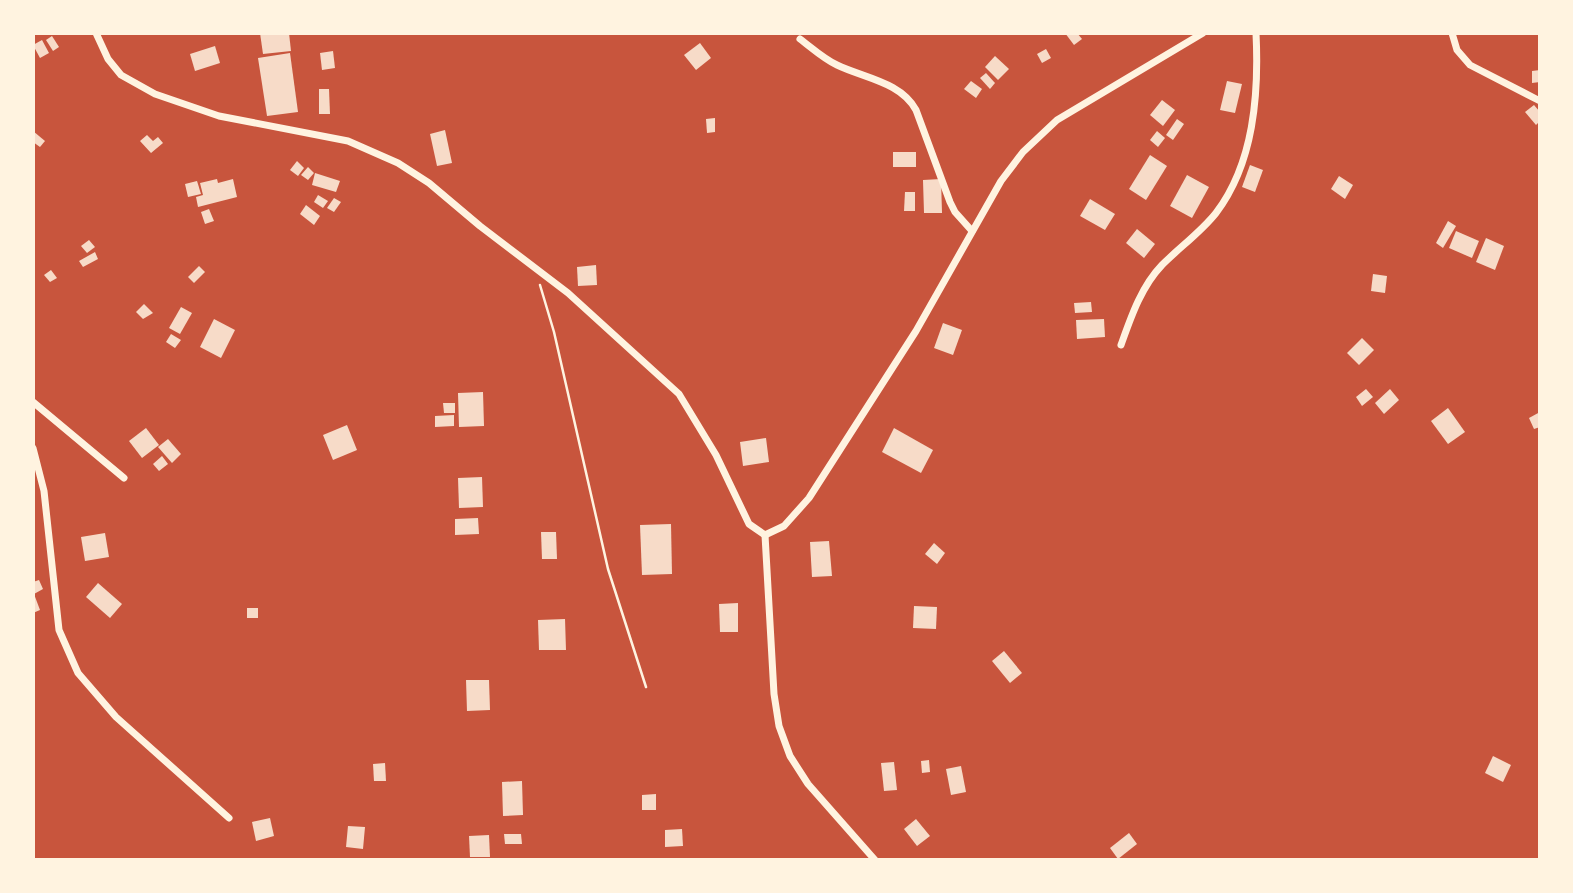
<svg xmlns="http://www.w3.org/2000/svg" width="1573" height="893" font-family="Poppins,sans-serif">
<rect width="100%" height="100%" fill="#c8553d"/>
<g fill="#f7dbc8">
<polygon points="260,33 289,33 291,51 263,54"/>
<polygon points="1065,33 1077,33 1082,39 1074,45"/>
<polygon points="52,36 59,47 53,51 46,40"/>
<polygon points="42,40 49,53 40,58 33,45"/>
<polygon points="700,43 711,58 696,70 684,55"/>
<polygon points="215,46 220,63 195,71 190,54"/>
<polygon points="1046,49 1051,58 1042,63 1037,54"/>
<polygon points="333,51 335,68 322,70 320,53"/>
<polygon points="290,53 298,112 267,116 258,58"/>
<polygon points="995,56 1009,69 998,80 985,67"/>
<polygon points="1540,70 1540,82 1532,83 1532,71"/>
<polygon points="986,73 995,83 990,89 980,78"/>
<polygon points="971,81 982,89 976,98 964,89"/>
<polygon points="1227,81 1242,84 1235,113 1220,110"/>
<polygon points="319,89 329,89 330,114 319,114"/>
<polygon points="1162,100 1175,110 1163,126 1150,115"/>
<polygon points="1534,105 1540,112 1540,121 1536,125 1525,112"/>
<polygon points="715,118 715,132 707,133 706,119"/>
<polygon points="1177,119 1184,124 1173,140 1166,135"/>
<polygon points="445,130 452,163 437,166 430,134"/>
<polygon points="33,131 45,141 40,147 33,142"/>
<polygon points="1157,131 1165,138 1158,147 1150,140"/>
<polygon points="147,135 153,141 158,137 163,143 151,153 140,141"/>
<rect x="893" y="152" width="23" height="15"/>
<polygon points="1150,155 1167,166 1146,200 1129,189"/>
<polygon points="297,161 304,168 298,176 290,170"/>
<polygon points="1250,165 1263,170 1255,192 1242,187"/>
<polygon points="308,167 314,173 308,180 301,175"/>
<polygon points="315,173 340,181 336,192 312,185"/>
<polygon points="1187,175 1209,187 1192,218 1170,206"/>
<polygon points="1339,176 1353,185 1345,199 1331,189"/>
<polygon points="217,179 218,183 233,179 237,197 198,207 196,197 203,195 200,183"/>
<polygon points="941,179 942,213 924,213 923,180"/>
<polygon points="197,181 201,194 188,197 185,184"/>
<polygon points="905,192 915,192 915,211 904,211"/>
<polygon points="318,195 328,201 323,208 314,202"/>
<polygon points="334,198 341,202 334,212 327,208"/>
<polygon points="1090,199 1115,214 1105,230 1080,216"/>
<polygon points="306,205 320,216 314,225 300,214"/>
<polygon points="209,209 214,221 205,224 201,212"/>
<polygon points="1448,221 1456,226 1443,248 1436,243"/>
<polygon points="1137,229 1155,244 1144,258 1126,243"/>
<polygon points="1456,231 1479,241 1472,258 1449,248"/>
<polygon points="1486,238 1504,246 1495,270 1476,262"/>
<polygon points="89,240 95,247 87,253 81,246"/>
<polygon points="95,252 98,259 83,267 79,261"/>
<polygon points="596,265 597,285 578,286 577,267"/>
<polygon points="199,266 205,272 194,283 188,277"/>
<polygon points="51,270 57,278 50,282 44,275"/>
<polygon points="1373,274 1387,276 1385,293 1371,291"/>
<polygon points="1091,302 1092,312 1075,313 1074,303"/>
<polygon points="144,304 153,313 143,319 136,312"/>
<polygon points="181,307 192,313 180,334 169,328"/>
<polygon points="214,319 235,330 221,358 200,347"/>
<polygon points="1104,319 1105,337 1077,339 1076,320"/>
<polygon points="943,323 962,330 953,355 934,348"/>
<polygon points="171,334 181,340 175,348 166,342"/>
<polygon points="1362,338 1374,350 1359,365 1347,353"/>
<polygon points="1366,389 1373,397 1362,406 1356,397"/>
<polygon points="1390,389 1399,400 1384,414 1375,403"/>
<polygon points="483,392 484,426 459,427 458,393"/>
<polygon points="443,403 455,403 455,413 444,413"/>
<polygon points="1448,408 1465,432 1448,444 1431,421"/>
<polygon points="1540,412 1540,427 1534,429 1529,418"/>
<polygon points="454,415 454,426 435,427 435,416"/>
<polygon points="347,425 357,450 333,460 323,435"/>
<polygon points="146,428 159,445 142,458 129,441"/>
<polygon points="894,428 933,450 921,473 882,452"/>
<polygon points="766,438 769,462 743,466 740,442"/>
<polygon points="168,439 181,454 172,463 158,447"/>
<polygon points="162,456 168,464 159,471 153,464"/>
<polygon points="482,477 483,507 459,508 458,478"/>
<polygon points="478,518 479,534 455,535 455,519"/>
<polygon points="671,524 672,574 642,575 640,525"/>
<polygon points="541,532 556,532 557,559 542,559"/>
<polygon points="105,533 109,557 85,561 81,537"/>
<polygon points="829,541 832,576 812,577 810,542"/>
<polygon points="934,543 945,553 937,564 925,554"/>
<polygon points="39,580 43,589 34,594 40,610 33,613 33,582"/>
<polygon points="98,583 122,604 110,618 86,597"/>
<polygon points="738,603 738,632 720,632 719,604"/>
<polygon points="914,606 937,607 936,629 913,628"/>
<rect x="247" y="608" width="11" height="10"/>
<polygon points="565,619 566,650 539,650 538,620"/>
<polygon points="1004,651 1022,673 1010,683 992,661"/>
<polygon points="466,680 489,680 490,710 467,711"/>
<polygon points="1493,756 1511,765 1503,782 1485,773"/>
<polygon points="929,760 930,772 922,773 921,761"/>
<polygon points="894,762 897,790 884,791 881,763"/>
<polygon points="385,763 386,781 374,781 373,764"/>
<polygon points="961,766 966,792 951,795 946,769"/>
<polygon points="522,781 523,815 503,816 502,782"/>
<polygon points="656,794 656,810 642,810 642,795"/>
<polygon points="270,818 274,836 256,841 252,822"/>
<polygon points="916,819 930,836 917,846 904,829"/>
<polygon points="348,826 365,827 363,849 346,847"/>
<polygon points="682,829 683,846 665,847 665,830"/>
<polygon points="1129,833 1137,844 1118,859 1110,848"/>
<polygon points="504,834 521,834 522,844 505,844"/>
<polygon points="489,835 490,857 470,857 469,836"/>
</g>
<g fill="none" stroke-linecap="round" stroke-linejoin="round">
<polyline stroke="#fff3e0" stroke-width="2.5" points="540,285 554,332 608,569 646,687"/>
<g stroke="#fff3e0" stroke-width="7">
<polyline points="96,33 108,59 121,75 155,94 219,116 348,141 398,163 429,183 480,226 568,293 679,394 716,455 749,524 765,535 784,526 809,498 916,331 1001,181 1023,152 1057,120 1203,33"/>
<polyline points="1452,33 1457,50 1470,65 1540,101"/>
<path d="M800 39C812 48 824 59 837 65 864 78 901 82 916 110L950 202 955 212 972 231"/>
<path d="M1121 345C1131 317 1141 287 1162 265 1180 247 1201 232 1216 213 1254 163 1259 94 1256 33"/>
<polyline points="33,402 124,478"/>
<polyline points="33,448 44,491 59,630 78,673 116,717 229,818"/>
<polyline points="765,535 774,694 779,726 790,756 808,784 875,860"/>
</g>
</g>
<rect width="1573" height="893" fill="none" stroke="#fff3e0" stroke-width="70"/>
</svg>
